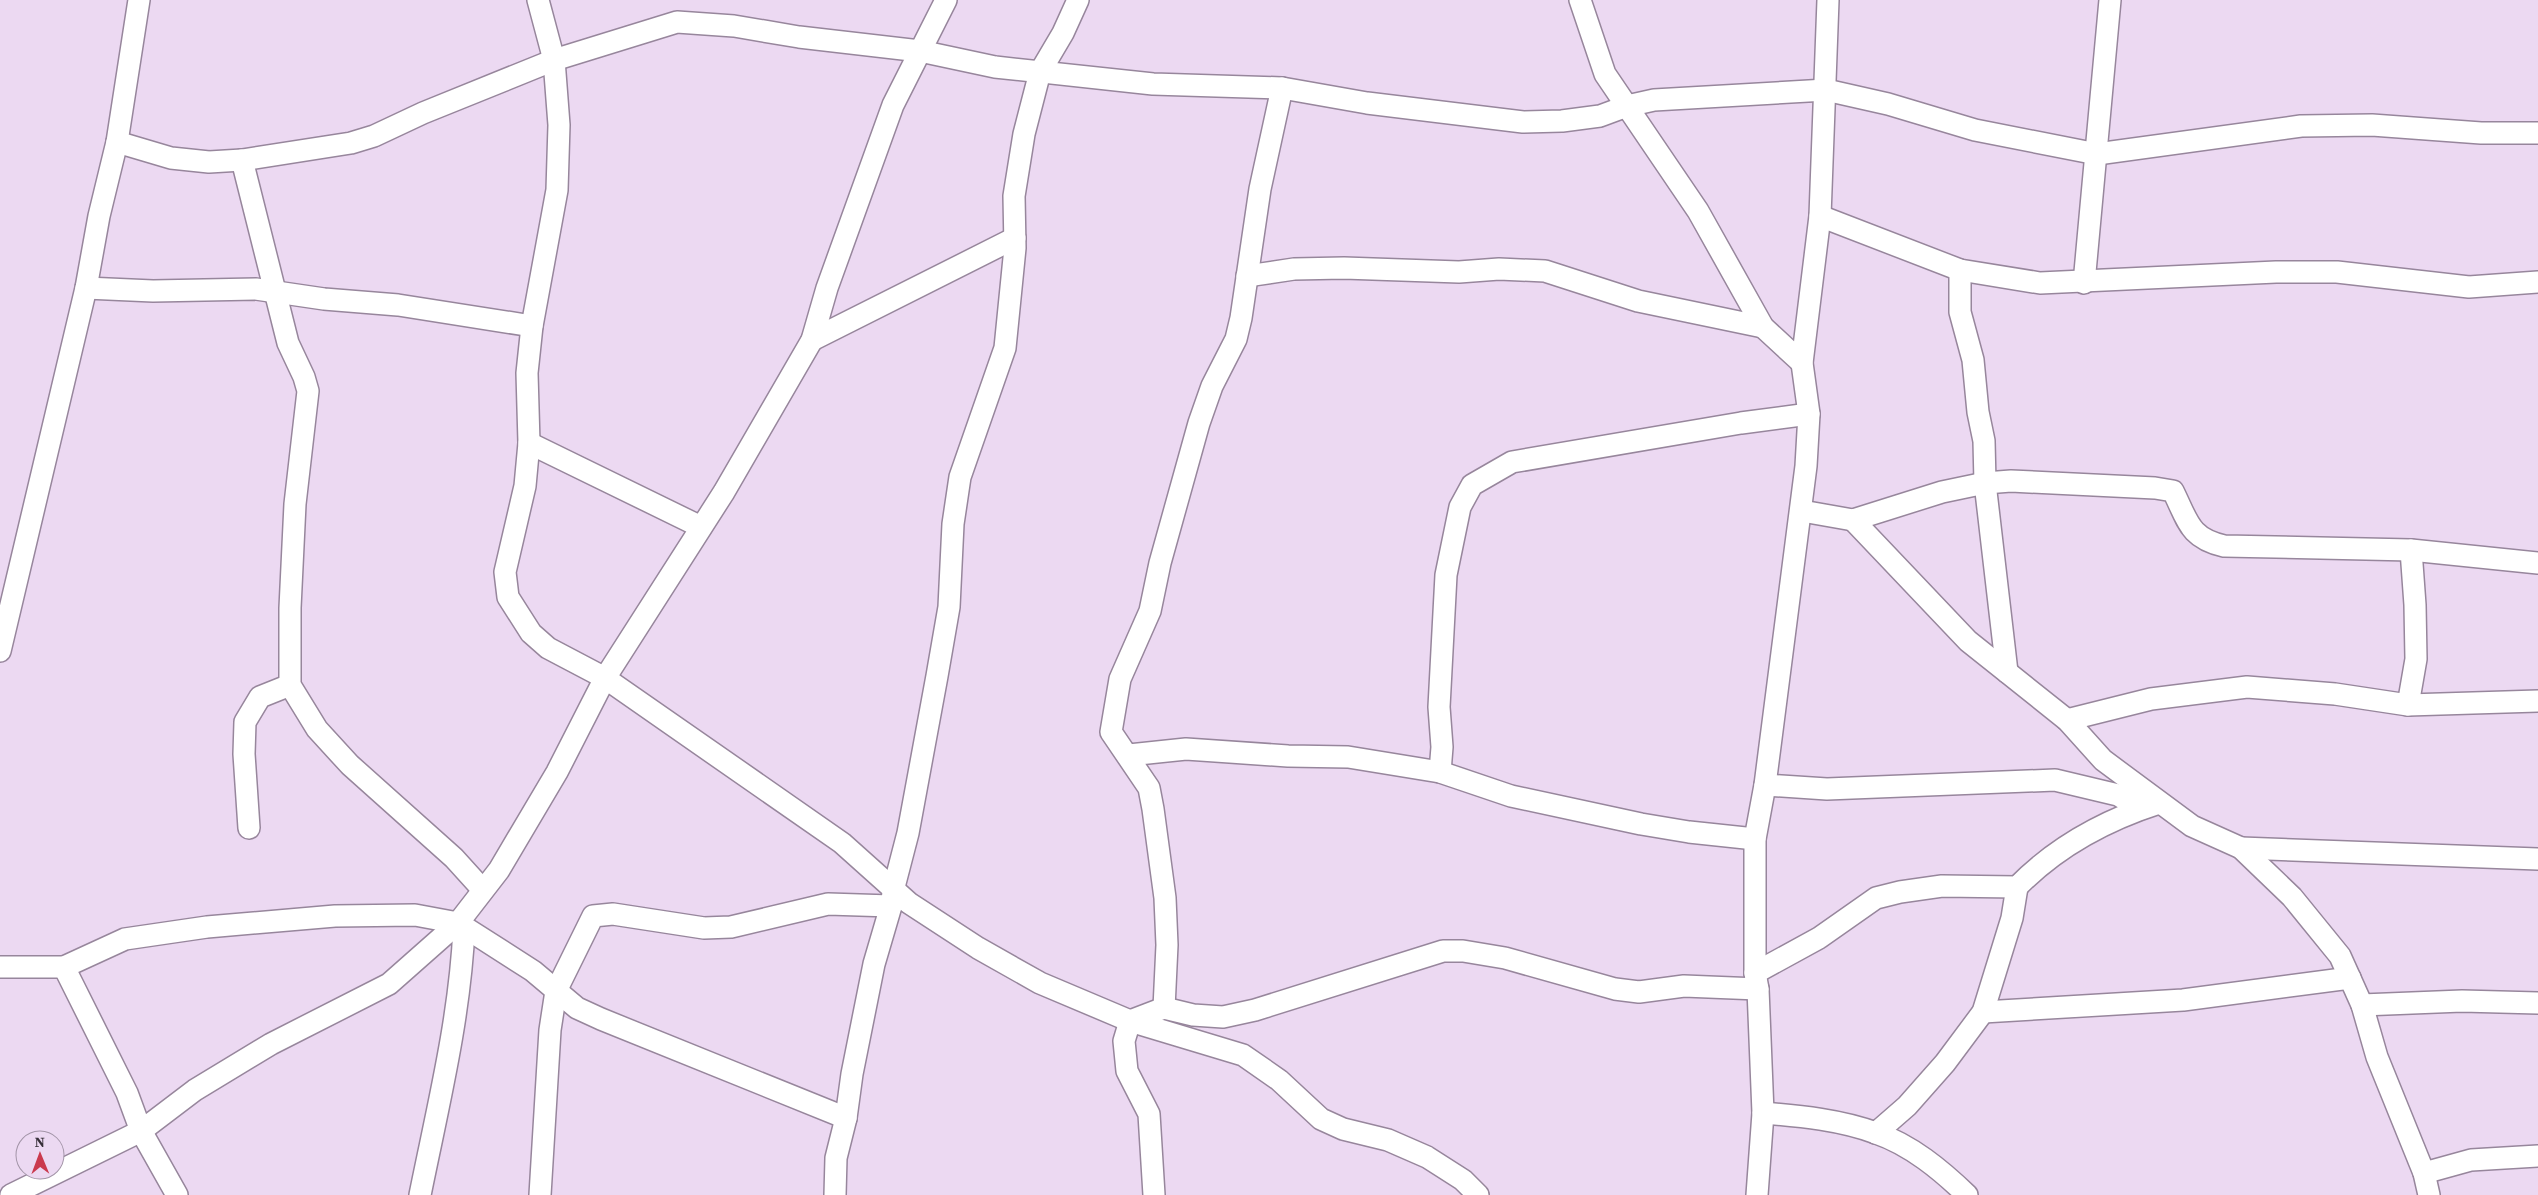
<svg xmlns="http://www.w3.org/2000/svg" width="2538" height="1195" font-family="'Source Serif 4',serif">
<rect width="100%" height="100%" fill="#ecd9f2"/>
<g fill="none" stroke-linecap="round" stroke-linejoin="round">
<g stroke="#97869c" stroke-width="24">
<g id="minor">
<polyline points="538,0 554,60 559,125 557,190 532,326 527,373 529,443 525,486 505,572 508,597 531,633 548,648 605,678 842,843 909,903 978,948 1040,983 1130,1021 1243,1055 1279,1080 1321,1119 1343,1129 1388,1140 1427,1157 1463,1180 1478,1195"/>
<polyline points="1580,0 1605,74 1698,211 1763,327 1802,363"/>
<polyline points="117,142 171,158 209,162 242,160 351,143 374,136 423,113 554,60 677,22 734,26 799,37 920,51 995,67 1153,84 1282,88 1367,103 1523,122 1562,121 1600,116 1627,106 1654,100 1826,90 1888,104 1975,130 2097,154 2301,126 2372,125 2481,133 2538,133"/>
<polyline points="242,160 288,343 304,377 308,391 295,504 290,608 290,685 317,729 350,765 454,858 483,890"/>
<polyline points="1820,216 1960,270 2040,283 2276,272 2337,272 2469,287 2538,282"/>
<polyline points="1960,270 1960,312 1973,360 1978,412 1984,441 1985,483 2007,672"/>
<polyline points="1247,276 1294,269 1344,268 1459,272 1499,269 1545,271 1638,301 1763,327"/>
<polyline points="2084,283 2110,0"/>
<polyline points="86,288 153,291 256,289 324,299 398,305 532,326"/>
<polyline points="812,340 1015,238"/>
<polyline points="529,443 701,527"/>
<path d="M1802 511 1853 520 1942 492 1985 483 2011 481 2155 488 2173 491C2188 521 2189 538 2224 546L2411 550 2538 563"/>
<polyline points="1853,520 1968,641 2067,720 2103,760 2192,826 2241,848 2292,897 2340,956 2362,1005 2377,1057 2424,1173 2429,1195"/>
<polyline points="0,651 86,288 99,216 117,142 139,0"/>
<polyline points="2408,705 2416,659 2415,605 2411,550"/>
<polyline points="2067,720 2151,699 2247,687 2335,694 2408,705 2538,701"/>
<polyline points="1129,755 1186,749 1288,756 1348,757 1440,772 1511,796 1641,824 1689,832 1755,839"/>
<polyline points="1440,772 1442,747 1439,707 1446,575 1460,507 1472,485 1512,462 1741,423 1809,414"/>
<polyline points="1765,785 1827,789 2055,780 2118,795 2140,809"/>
<polyline points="249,828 244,754 245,722 260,697 290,685"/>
<polyline points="2241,848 2538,859"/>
<polyline points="0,967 64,967 125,939 207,927 335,916 415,915 458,923 533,971 577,1008 601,1019 846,1118"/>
<polyline points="64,967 127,1093 141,1131 177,1195"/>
<path d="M1755 973 1819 938 1876 898 1900 892 1942 886 2017 887C2056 847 2106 820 2159 803"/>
<polyline points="2362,1005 2462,1001 2538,1003"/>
<polyline points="1164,1008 1167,945 1165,898 1153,809 1149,788 1111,732 1120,679 1150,611 1160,563 1199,423 1212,386 1236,339 1241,318 1260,189 1282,88"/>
<polyline points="1983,1012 2183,1000 2350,978"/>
<path d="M1763 1113C1801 1116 1841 1120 1876 1133 1911 1145 1941 1170 1967 1195"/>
<polyline points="1876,1133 1907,1106 1945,1063 1983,1012 2012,918 2017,887"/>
<polyline points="2424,1173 2471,1160 2538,1156"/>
<polyline points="11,1195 141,1131 195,1090 271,1044 389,984 458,923 499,870 557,772 605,678 724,492 812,340 827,288 893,105 946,0"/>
<path d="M420 1195C438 1106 460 1018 464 928"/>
<polyline points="540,1195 550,1030 556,991 593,916 613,914 704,928 731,927 828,904 891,906"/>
<polyline points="835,1195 836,1158 846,1118 852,1074 874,964 891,906 894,887 908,833 937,676 949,607 953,524 960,477 1005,348 1015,248 1014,196 1024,134 1040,72 1063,33 1078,0"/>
<polyline points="1154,1195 1149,1114 1127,1071 1124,1041 1130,1021 1164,1008 1193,1015 1223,1017 1255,1010 1443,951 1463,951 1505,958 1615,989 1639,992 1684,986 1758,989"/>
<polyline points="1757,1195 1763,1113 1758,989 1755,973 1755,839 1765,785 1806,466 1809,414 1802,363 1820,216 1828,0"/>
</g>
</g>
<use href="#minor" stroke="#fff" stroke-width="21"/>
</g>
<g transform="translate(40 1155) rotate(359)"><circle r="24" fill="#ecd9f2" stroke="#a395a8"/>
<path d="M0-4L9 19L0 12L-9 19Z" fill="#ca3a4e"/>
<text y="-8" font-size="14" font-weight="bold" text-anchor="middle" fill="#362f38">N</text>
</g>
</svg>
